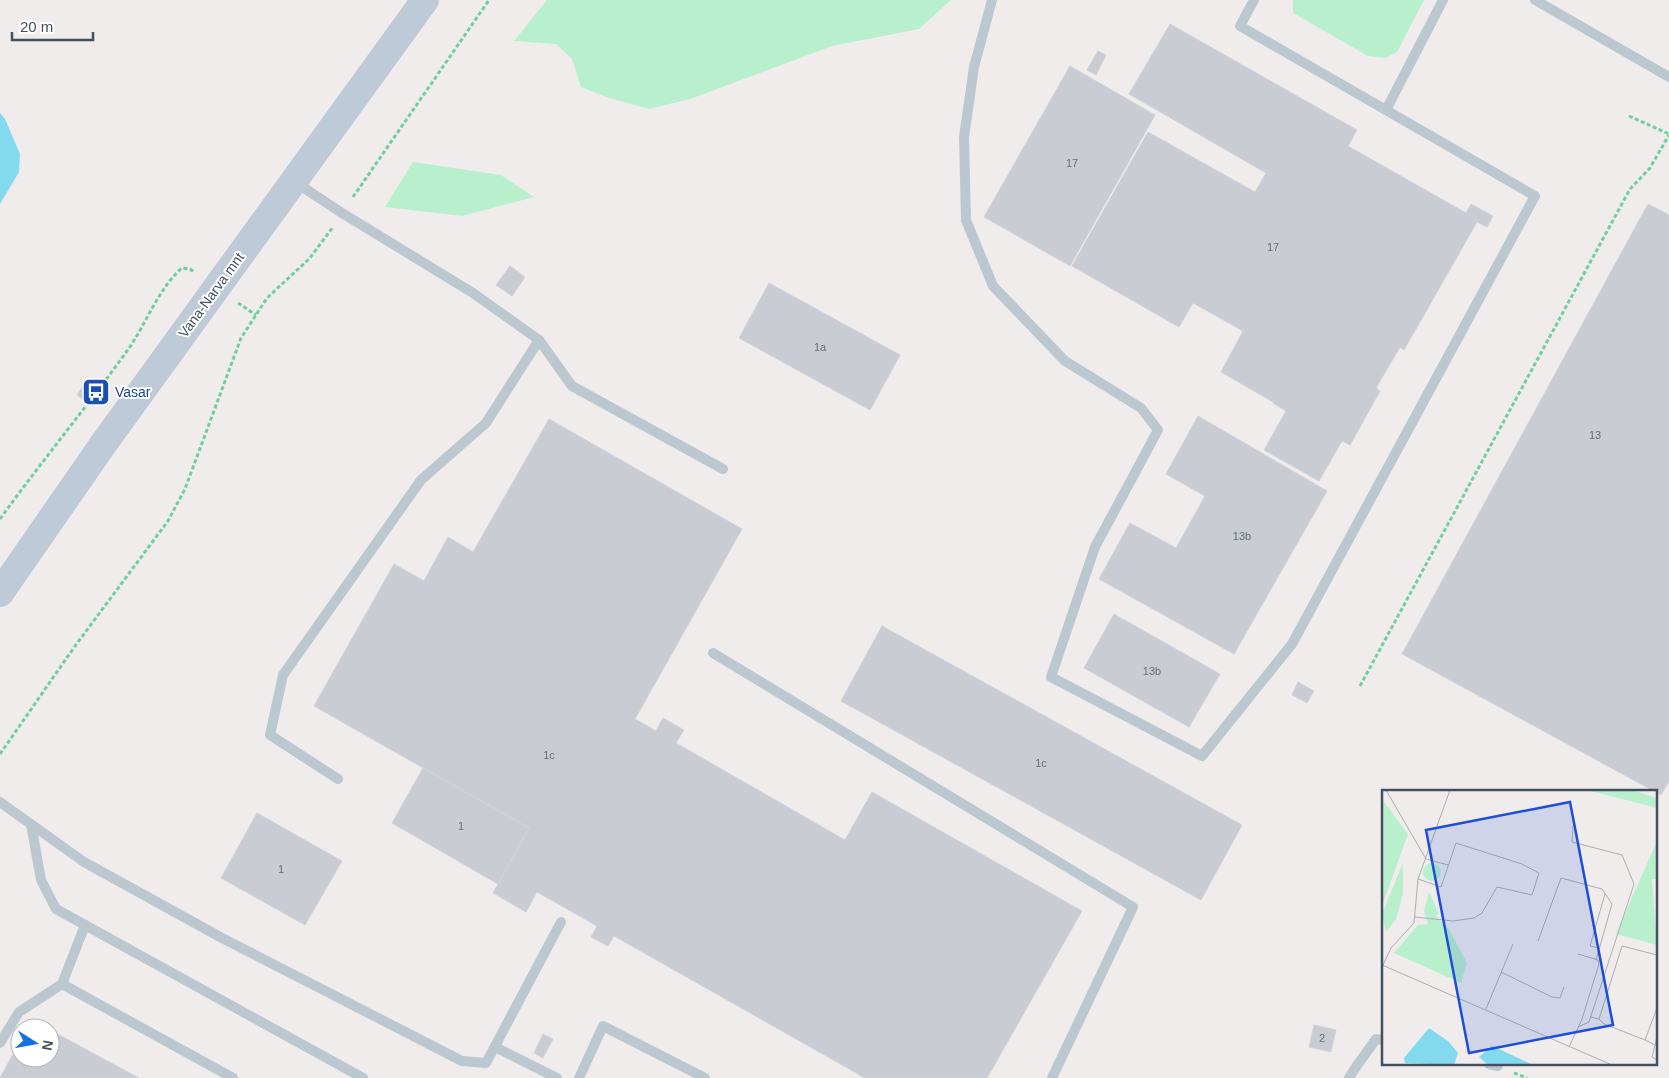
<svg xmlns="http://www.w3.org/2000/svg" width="1669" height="1078" font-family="Helvetica,sans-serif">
<rect width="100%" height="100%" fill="#f0ecec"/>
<g fill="#b8f0cd">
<polygon points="547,0 951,0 919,29 832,46 690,99 649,109 606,97 581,87 572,59 556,44 514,41"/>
<polygon points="1293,0 1424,0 1397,52 1386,58 1368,56 1293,13"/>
<polygon points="413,162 501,175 534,197 462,216 385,207"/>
</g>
<polygon fill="#83daef" points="0,113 5,119 20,154 19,172 0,204"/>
<g fill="#c9ccd2" stroke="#d0d3d9">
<polygon points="1170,24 1357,130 1348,146 1466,213 1471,204 1493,216 1487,227 1477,222 1404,350 1400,347 1376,388 1380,391 1350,445 1342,441 1319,481 1264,450 1286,411 1273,403 1273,402 1221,372 1243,331 1193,303 1179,327 1072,266 1148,132 1255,192 1266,173 1129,94"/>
<polygon points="1098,51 1106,55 1096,75 1087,70"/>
<polygon points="1070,66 1155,115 1070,266 984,217"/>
<polygon points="1648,204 1669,215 1669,781 1661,795 1402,654"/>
<polygon points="510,266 525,277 512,296 496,285"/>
<polygon points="769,283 900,355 870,410 739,338"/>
<polygon points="87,380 94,385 84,400 77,395"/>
<polygon points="1198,416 1327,491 1234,654 1099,579 1130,523 1176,548 1205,496 1166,474"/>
<polygon points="549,419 742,529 635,719 656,731 663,718 684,730 676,743 845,840 872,792 1082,911 987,1078 865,1078 614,936 608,946 591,937 597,926 537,892 526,912 493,893 529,828 314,706 394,564 424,581 448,537 473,552"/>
<polygon points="1114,614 1220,674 1189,727 1084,668"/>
<polygon points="882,626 1242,825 1201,900 841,701"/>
<polygon points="1298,682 1314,691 1307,703 1292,695"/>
<polygon points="423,768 529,828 498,884 392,823"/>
<polygon points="257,813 342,861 305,925 221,878"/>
<polygon points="31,1020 46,1028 27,1028"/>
<polygon points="1314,1025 1336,1030 1331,1052 1309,1047"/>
<polygon points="50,1030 139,1078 0,1078 20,1041 20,1058 50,1058"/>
<polygon points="543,1034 553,1039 543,1058 534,1053"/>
</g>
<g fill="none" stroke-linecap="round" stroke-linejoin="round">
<g stroke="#6fcf9e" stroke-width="3" stroke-dasharray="4 2.5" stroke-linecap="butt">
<polyline points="1629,116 1669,134"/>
<polyline points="353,197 489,0"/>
<polyline points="238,303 256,315"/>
<path d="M0 519C41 462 86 408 127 351 146 325 157 290 182 268L190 269 194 272"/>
<polyline points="1360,686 1630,189 1650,168 1669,135"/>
<polyline points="0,754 75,646 168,521 185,489 241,338 267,298 309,259 333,227"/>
<polyline points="1514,1073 1527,1078"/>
</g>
<g stroke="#bcc8d0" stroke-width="10">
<polyline points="992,0 974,67 964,137 966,220 993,286 1065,361 1141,408 1158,430 1095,547 1051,677 1202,756 1292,644 1535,196 1240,26 1254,0"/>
<polyline points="1535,0 1669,77"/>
<polyline points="1386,110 1443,0"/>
<polyline points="295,182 342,213 473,293 539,340 572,386 723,469"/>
<polyline points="713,653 1133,907 1052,1078"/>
<polyline points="338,779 270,735 283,675 421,480 486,423 539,340"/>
<polyline points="0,802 84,862 222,938 462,1061 486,1063 561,922"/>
<polyline points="31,824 41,880 56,909 363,1078"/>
<polyline points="85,925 62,984 233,1078"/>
<polyline points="0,1043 19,1012 62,984"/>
<polyline points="495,1047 557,1078"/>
<polyline points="1489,1064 1498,1066"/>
<polyline points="579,1078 603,1026 705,1078"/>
<polyline points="1349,1078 1356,1067 1376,1039 1383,1040"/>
</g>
<polyline stroke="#becad7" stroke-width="28" points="0,593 104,443 425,0"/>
</g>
<defs>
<g id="bus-square" transform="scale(1.4375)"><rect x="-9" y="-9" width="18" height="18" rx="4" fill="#1a4fb4" stroke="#fff"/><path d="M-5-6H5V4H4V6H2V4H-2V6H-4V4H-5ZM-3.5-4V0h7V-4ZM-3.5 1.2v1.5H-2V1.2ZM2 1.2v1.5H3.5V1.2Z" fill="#fff"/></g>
</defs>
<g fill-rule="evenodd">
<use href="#bus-square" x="96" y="392"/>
</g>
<g text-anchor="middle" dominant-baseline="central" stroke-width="4" stroke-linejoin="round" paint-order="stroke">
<g font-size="11" fill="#656f79">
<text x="1072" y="163">17</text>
<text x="1273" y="247">17</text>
<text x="820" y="347">1a</text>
<text x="1595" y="435">13</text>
<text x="1242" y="536">13b</text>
<text x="1152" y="671">13b</text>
<text x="549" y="755">1c</text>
<text x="1041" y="763">1c</text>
<text x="461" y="826">1</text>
<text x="281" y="869">1</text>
<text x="1322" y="1038">2</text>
</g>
<g font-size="14" fill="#44505b" stroke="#fff">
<text transform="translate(211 295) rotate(-54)">Vana-Narva mnt</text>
</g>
<g font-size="14" fill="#164399" stroke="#fff" text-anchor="start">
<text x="115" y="392">Vasar</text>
</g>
</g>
<g transform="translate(1382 790)">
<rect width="275" height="275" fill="#f0ecec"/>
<path d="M205 0H250L275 8V18ZM0 9 26 44 0 116ZM275 51V89H270L275 155 234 144ZM41 82a9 9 0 1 1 18 0a9 9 0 1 1-18 0ZM21 73V104L14 129 4 142 0 124ZM47 102 57 123 54 126 67 139 85 173 79 193 12 163 36 135 46 134 42 121Z" fill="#b8f0cd"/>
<path d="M47 238 66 251 76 263 72 275 23 273 22 268ZM110 256 113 257 151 275H106L97 267Z" fill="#83daef"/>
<path fill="none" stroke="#abaeb2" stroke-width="1" d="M4 0 44 69M191 36 190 52 240 65 252 94 207 232 196 237M44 69 66 75M33 127 71 131 92 128 100 123 115 97 150 105 157 83 140 74 74 53 59 97 36 89M156 151 179 88 220 99 230 114 214 170M217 158 208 156 223 104M0 175 230 275M1 175 9 158 32 133 36 89 68 0M119 182 170 207 178 208 182 197M104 219 131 154M208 227 217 229 240 156 275 165M217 229 222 234 263 250M275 247 270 267 275 270M273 255 263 250 275 218M187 257 200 229 217 174 216 170 196 164"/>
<path fill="#1d4ed8" fill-opacity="0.15" stroke="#1d4ed8" stroke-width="2.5" d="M188 12 231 235 87 263 44 40Z"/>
<rect width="275" height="275" fill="none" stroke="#44505b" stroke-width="2.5"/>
</g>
<g transform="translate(35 1043) rotate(101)"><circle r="24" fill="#ffffff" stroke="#b4b9bd"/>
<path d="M0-4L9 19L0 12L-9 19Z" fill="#1271e4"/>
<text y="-8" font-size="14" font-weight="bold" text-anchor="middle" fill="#44505b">N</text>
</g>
<path d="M12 32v8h81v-8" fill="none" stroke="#44505b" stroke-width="2.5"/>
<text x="20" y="32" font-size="15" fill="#44505b" stroke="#ffffff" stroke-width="4" paint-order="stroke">20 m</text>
</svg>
